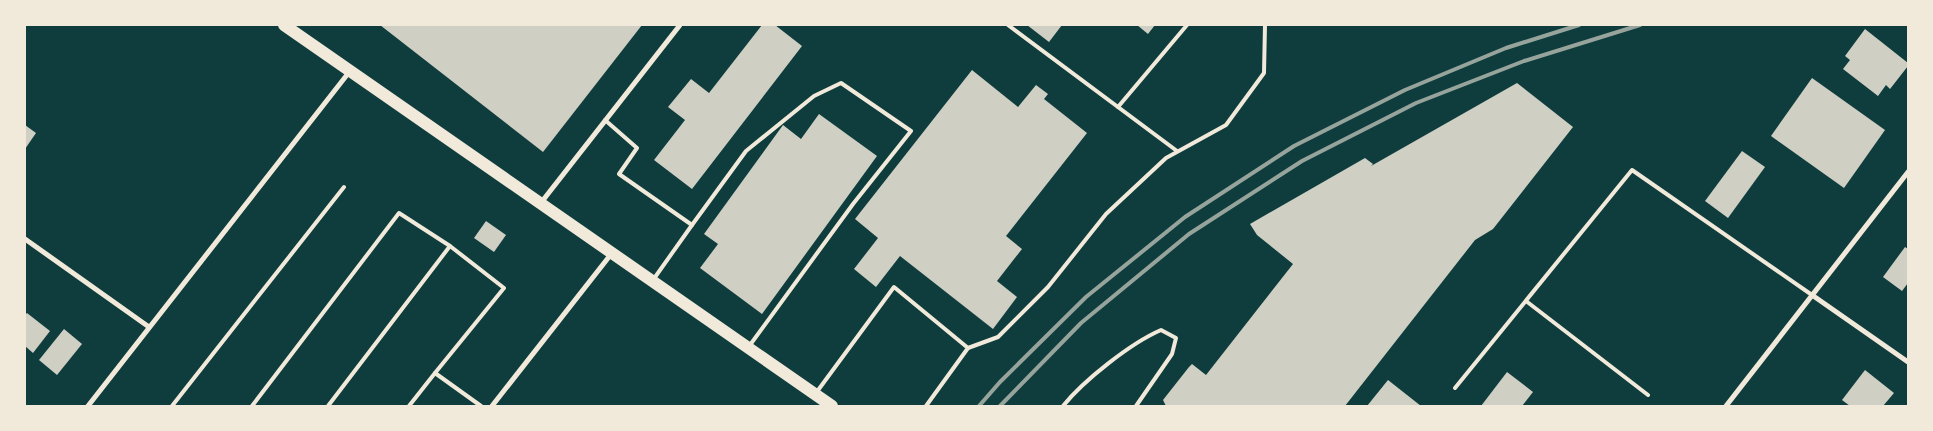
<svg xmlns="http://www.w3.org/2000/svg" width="1933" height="431" font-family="Barlow,sans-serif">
<rect width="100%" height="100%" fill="#0f3d3e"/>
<g fill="#cfcfc3">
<polygon points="380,25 642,25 543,152"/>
<polygon points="762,25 775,25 802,46 692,189 654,160 685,120 668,107 691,79 709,93"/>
<polygon points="1027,25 1062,25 1049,42"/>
<polygon points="1137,25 1155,25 1148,34"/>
<polygon points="1865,29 1908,63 1908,66 1890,89 1886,85 1878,96 1843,69 1850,60 1845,56"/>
<polygon points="972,70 1018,107 1036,85 1048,94 1044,99 1087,133 1006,236 1022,249 997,281 1017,297 993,329 900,256 876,287 854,269 878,238 855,219"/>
<polygon points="1812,78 1885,130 1844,188 1771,136"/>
<polygon points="1517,83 1573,127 1493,229 1475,240 1345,406 1166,406 1163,400 1189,367 1192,364 1206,375 1293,264 1257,235 1250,224 1365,158 1373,164 1371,166"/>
<polygon points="819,114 877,156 762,314 700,268 718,244 704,234 783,125 801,139"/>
<polygon points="25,125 36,133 25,149"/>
<polygon points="1742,151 1765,167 1728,218 1705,201"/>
<polygon points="486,221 506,235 494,252 474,238"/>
<polygon points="1905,247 1908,249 1908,283 1902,291 1883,277"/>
<polygon points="27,313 50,331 33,353 25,346 25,315"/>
<polygon points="64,329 82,344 57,375 39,360"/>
<polygon points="1865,370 1894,393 1883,406 1850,406 1842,400"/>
<polygon points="1507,372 1533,392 1522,406 1481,406"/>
<polygon points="1388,380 1421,406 1367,406"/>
</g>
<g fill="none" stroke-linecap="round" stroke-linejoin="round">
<g stroke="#f1e9da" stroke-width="4">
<polyline points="1008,25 1177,151"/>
<polyline points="1118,107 1187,25"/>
<polyline points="605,120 637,148 619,174 692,225 653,280"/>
<polyline points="692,225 746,151 814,96 841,83 911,131 853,204 750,345"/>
<polyline points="1526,301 1648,395"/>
<polyline points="968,348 998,337 1048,287 1106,214 1166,158 1226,125 1264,73 1265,25"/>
<polyline points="1455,388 1632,170 1812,295"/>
<polyline points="816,393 894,287 968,348 926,406"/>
<polyline points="172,406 344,187"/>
<polyline points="252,406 399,213 450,246 504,288 435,373 481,406"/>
<polyline points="328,406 450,246"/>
<polyline points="409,406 435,373"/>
<path d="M1063 406C1084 380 1131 343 1161 330L1176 338 1172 354 1136 406"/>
</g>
<g stroke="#f1e9da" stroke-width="5">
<polyline points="540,204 680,25"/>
<polyline points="25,239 149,327"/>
<polyline points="1812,295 1908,362"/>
<polyline points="88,406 350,71"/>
<polyline points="492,406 612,253"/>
<polyline points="1726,406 1908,172"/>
</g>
<polyline stroke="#f1e9da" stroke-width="12" points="284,25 832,406"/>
<g stroke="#97a49c" stroke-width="4">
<polyline points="979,406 1000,382 1086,297 1185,217 1294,146 1405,90 1506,48 1579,25"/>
<polyline points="1000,406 1081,323 1189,234 1302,161 1416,103 1524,61 1640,25"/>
</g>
</g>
<rect width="1933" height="431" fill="none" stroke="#f1e9da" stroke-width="52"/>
</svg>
